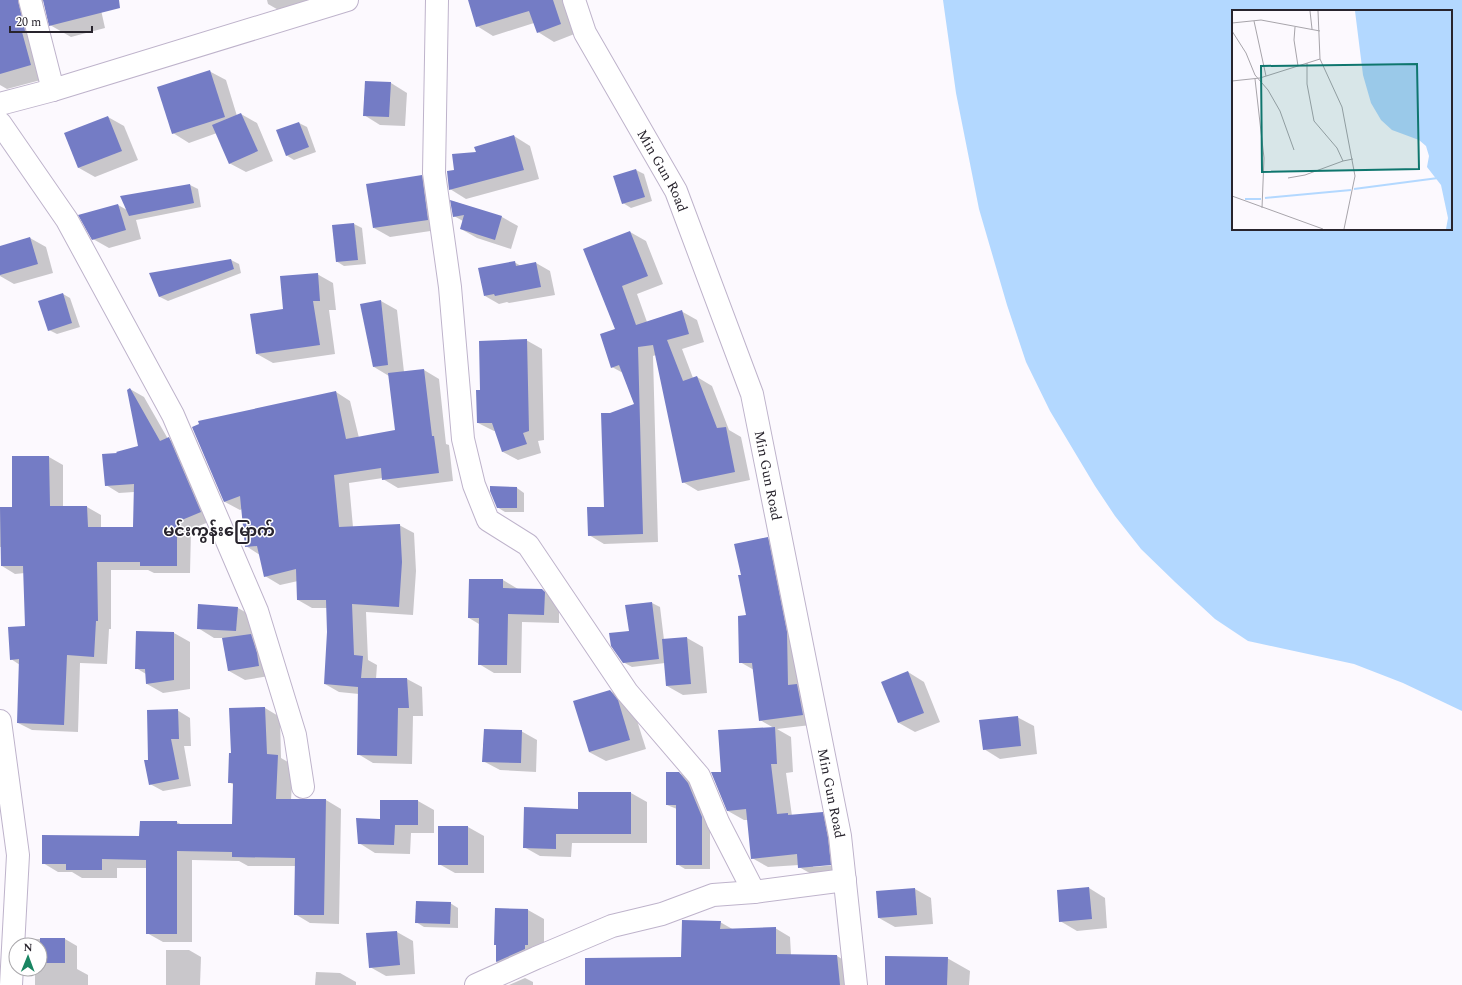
<svg xmlns="http://www.w3.org/2000/svg" width="1462" height="985" font-family="Spectral,'Noto Sans Myanmar',serif">
<rect width="100%" height="100%" fill="#fcf9fe"/>
<path fill="#b3d8ff" fill-rule="evenodd" d="M943 0H1462V711L1403 683 1354 664 1248 641 1215 619 1175 582 1141 549 1115 516 1095 486 1050 411 1026 362 1007 305 979 209 956 93ZM1233 11H1451V229H1233Z"/>
<g fill="#0003" fill-rule="evenodd">
<polygon points="0,0 101,0 99,1 105,28 71,37 50,25 44,1 42,2 38,8 52,77 7,89 0,85"/>
<polygon points="267,0 308,0 300,3 301,8 282,12 268,4"/>
<polygon points="469,0 565,0 577,33 554,42 538,32 534,23 493,36 477,26"/>
<polygon points="209,71 226,80 237,116 241,114 257,123 273,161 246,172 229,163 217,133 189,143 173,133"/>
<polygon points="366,82 391,83 407,93 405,126 380,125 364,115"/>
<polygon points="108,117 124,126 138,160 95,177 79,168 65,134"/>
<polygon points="299,123 307,127 316,152 294,160 286,155"/>
<polygon points="514,136 530,146 539,179 466,199 450,189 455,171 477,153"/>
<polygon points="636,170 644,174 652,201 631,208 623,203"/>
<polygon points="422,176 438,186 444,229 390,237 374,228"/>
<polygon points="190,185 198,189 201,207 136,220 141,239 109,248 93,239 118,205 127,210 122,197"/>
<polygon points="452,201 502,217 518,226 511,249 477,238 461,229 463,221 454,216"/>
<polygon points="354,224 362,228 366,264 344,266 336,261 333,226"/>
<polygon points="630,232 646,241 663,284 637,294 647,322 681,311 697,320 704,342 682,349 693,378 697,377 712,386 729,430 741,437 750,480 698,491 683,482 656,355 653,356 658,542 604,544 589,535 605,508 610,414 635,405 623,373 612,367 616,330 585,250"/>
<polygon points="30,238 46,247 53,273 14,284 0,276 0,247"/>
<polygon points="231,260 239,264 241,273 168,301 160,297 150,274"/>
<polygon points="514,262 521,266 536,263 550,271 555,295 509,303 507,302 499,304 485,296"/>
<polygon points="317,274 333,283 336,310 329,310 335,354 273,363 257,354 284,310"/>
<polygon points="63,294 70,298 80,327 57,334 49,330"/>
<polygon points="381,301 397,310 404,372 424,370 439,379 446,444 449,445 453,481 398,488 383,479 383,478 349,483 353,527 399,525 414,533 416,571 413,615 366,612 368,660 377,665 376,679 407,679 422,687 423,716 413,716 412,764 373,763 358,754 359,694 339,692 325,684 328,632 328,608 312,608 298,600 298,581 280,585 265,576 260,555 246,546 242,509 240,510 225,502 193,428 336,392 350,401 359,438 396,431 389,376 374,367 361,305"/>
<polygon points="526,340 542,349 544,440 538,441 541,453 518,460 503,452 496,431 494,431 478,423 481,391"/>
<polygon points="130,389 144,397 168,439 182,446 214,520 191,529 190,573 154,573 148,570 111,570 111,629 109,629 107,664 80,663 78,732 32,730 18,723 20,665 11,659 26,627 25,573 15,574 2,566 1,547 0,547 0,508 13,508 49,457 63,465 63,507 87,507 101,515 101,528 134,528 134,492 119,493 106,485 118,454 139,447"/>
<polygon points="517,488 524,493 524,512 505,512 497,507"/>
<path d="M767 538 784 547 819 724 777 729 791 737 793 772 786 773 792 816 822 813 838 823 846 874 815 876 799 867V865L768 867 752 858 748 820H744L728 811 722 773 774 728 760 720 754 670 740 662 747 616 742 575ZM835 863 836 865 813 867V865Z"/>
<polygon points="503,580 518,589 542,590 557,598 559,602 559,623 522,622 521,673 494,673 479,664 479,624 469,618"/>
<polygon points="652,603 660,607 664,640 687,638 703,647 707,693 683,695 667,686 665,663 632,667 623,662 630,632"/>
<polygon points="238,608 254,617 252,636 267,644 275,675 245,680 229,671 223,638 214,638 198,628"/>
<polygon points="174,633 190,642 190,689 163,693 147,684 146,674 136,668"/>
<polygon points="908,672 924,682 940,722 915,732 899,723 883,683"/>
<polygon points="610,691 627,700 634,711 646,749 606,761 589,752"/>
<polygon points="265,708 280,717 281,758 293,765 291,800 326,800 341,809 339,924 310,923 295,914 296,866 248,866 239,861 192,860 192,942 163,942 147,933 147,868 117,868 117,878 82,878 72,872 58,872 43,863 140,837 141,822 177,822 182,825 233,825 234,785 229,782 232,754"/>
<polygon points="177,710 190,718 191,746 184,746 191,786 163,791 150,784 149,760"/>
<polygon points="1017,717 1034,726 1037,754 1000,759 984,749"/>
<polygon points="521,731 537,740 536,772 500,770 483,761"/>
<polygon points="679,773 687,777 696,788 710,822 710,869 685,869 677,864 677,809 667,805"/>
<polygon points="631,793 647,802 647,843 572,843 571,857 540,856 524,847 579,810"/>
<polygon points="418,801 434,810 434,833 411,833 410,854 375,853 359,843 381,820"/>
<polygon points="468,827 484,836 484,873 455,873 439,864"/>
<polygon points="1089,888 1105,898 1107,928 1077,931 1060,921"/>
<polygon points="915,889 931,898 933,924 895,927 879,918 877,892"/>
<polygon points="450,903 458,908 458,928 424,927 416,922"/>
<polygon points="528,910 544,919 544,954 513,971 497,962 497,945"/>
<polygon points="720,922 734,930 775,928 790,937 791,955 837,956 852,965 854,985 586,985 681,958"/>
<polygon points="397,932 413,941 415,974 386,976 370,967"/>
<polygon points="35,939 65,939 77,946 77,969 88,975 88,985 35,985 35,969 40,969 40,945 35,945"/>
<polygon points="166,950 189,950 201,957 200,985 166,985"/>
<polygon points="947,958 970,971 969,985 886,985"/>
<polygon points="316,972 340,973 356,982 356,985 315,985"/>
<polygon points="525,978 533,982 533,985 509,985"/>
</g>
<g fill="#747cc5">
<polygon points="0,0 18,0 25,31 22,32 31,65 0,74"/>
<polygon points="43,0 119,0 120,8 49,26"/>
<polygon points="468,0 553,0 561,24 537,33 529,11 476,27"/>
<polygon points="210,70 225,117 172,134 157,87"/>
<polygon points="365,81 391,82 389,117 363,116"/>
<polygon points="241,113 258,151 229,164 212,125"/>
<polygon points="108,116 122,151 78,168 64,133"/>
<polygon points="299,122 309,147 286,156 276,130"/>
<polygon points="514,135 524,170 449,190 447,171 454,170 452,154 476,152 474,147"/>
<polygon points="636,169 645,197 622,204 613,176"/>
<polygon points="422,175 428,220 373,228 366,184"/>
<polygon points="190,184 194,203 129,216 120,196"/>
<polygon points="450,200 502,216 495,240 460,229 464,215 453,217"/>
<polygon points="118,204 126,230 92,240 78,215"/>
<polygon points="354,223 358,260 336,262 332,225"/>
<polygon points="630,231 648,276 622,286 636,325 682,310 689,334 667,340 683,381 697,376 717,428 726,427 735,472 682,483 653,345 638,347 643,534 588,536 587,507 604,507 601,413 610,413 634,404 619,365 611,368 600,334 615,329 583,249"/>
<polygon points="30,237 38,264 0,275 0,246"/>
<polygon points="231,259 234,269 159,297 149,273"/>
<polygon points="515,261 516,266 536,262 541,287 495,296 494,294 484,296 478,268"/>
<polygon points="318,273 320,301 313,301 320,345 256,354 250,314 283,309 280,276"/>
<polygon points="63,293 72,323 48,331 38,301"/>
<polygon points="381,300 388,365 373,367 360,304"/>
<polygon points="527,339 529,431 523,433 527,444 502,452 492,423 477,423 476,390 480,390 479,341"/>
<polygon points="424,369 432,436 434,436 439,473 382,480 381,468 334,475 339,527 400,524 402,562 399,607 352,604 354,655 363,656 361,678 407,678 409,708 398,708 397,756 357,755 358,687 324,684 327,632 326,600 297,600 296,569 264,577 257,546 245,547 240,496 224,502 192,427 199,424 198,421 336,391 346,439 395,430 388,373"/>
<polygon points="130,388 160,441 169,437 201,512 177,522 177,566 140,566 140,562 97,562 98,621 96,621 94,657 67,655 64,725 17,723 19,659 10,660 8,627 25,626 23,566 1,566 0,507 12,507 12,456 49,456 50,506 87,506 88,527 133,527 134,484 105,486 102,454 117,453 116,452 138,446 127,390"/>
<polygon points="490,486 517,487 517,508 497,508 490,491"/>
<polygon points="768,537 787,632 788,685 797,684 803,715 759,721 752,663 739,663 738,616 746,615 738,575 741,575 734,544"/>
<polygon points="469,579 503,579 503,588 542,589 545,592 544,615 508,614 507,665 478,665 479,618 468,618"/>
<polygon points="652,602 659,659 623,663 611,646 609,633 629,631 625,605"/>
<polygon points="198,604 238,607 236,631 197,629"/>
<polygon points="136,631 174,632 174,680 146,684 145,669 135,669"/>
<polygon points="251,634 257,653 259,666 228,671 222,638"/>
<polygon points="687,637 691,684 666,686 662,639"/>
<polygon points="908,671 924,713 898,723 881,682"/>
<polygon points="610,690 618,700 630,740 589,752 573,701"/>
<polygon points="265,707 267,754 278,755 276,799 326,799 324,915 294,915 295,858 232,857 232,852 177,851 177,934 146,934 146,860 102,859 102,870 66,870 66,864 42,864 42,835 139,836 140,821 177,821 177,824 232,824 233,783 228,783 229,753 231,753 229,708"/>
<polygon points="178,709 179,739 171,739 179,779 149,785 144,760 148,760 147,710"/>
<polygon points="1018,716 1021,746 983,750 979,720"/>
<polygon points="775,727 777,764 771,764 777,814 788,813 788,815 823,812 828,838 831,865 798,868 797,854 751,859 746,809 727,811 711,772 721,772 718,730"/>
<polygon points="484,729 522,730 521,763 482,762"/>
<polygon points="666,772 679,772 688,783 702,817 702,865 676,865 676,805 666,805"/>
<polygon points="578,792 631,792 631,834 556,834 556,849 523,848 524,807 578,809"/>
<polygon points="380,800 418,800 418,825 395,825 394,845 358,844 356,818 380,819"/>
<rect x="438" y="826" width="30" height="39"/>
<polygon points="1089,887 1092,919 1059,922 1057,890"/>
<polygon points="915,888 917,915 878,918 876,891"/>
<polygon points="416,901 451,902 450,924 415,923"/>
<polygon points="495,908 528,909 528,945 525,945 525,949 496,962 496,945 494,945"/>
<polygon points="682,920 721,921 720,929 776,927 776,954 837,955 840,985 585,985 585,958 681,957"/>
<polygon points="397,931 400,965 369,968 366,933"/>
<rect x="40" y="938" width="25" height="25"/>
<polygon points="885,956 948,957 947,985 885,985"/>
</g>
<g fill="none" stroke-linecap="round" stroke-linejoin="round">
<g stroke="#beb3cb" stroke-width="24">
<g id="street">
<polyline points="30,0 53,90"/>
<polyline points="437,0 434,173 450,287 463,439 474,485 488,520 528,545 627,692 699,776 718,822 754,892 845,880"/>
<polyline points="0,104 53,90 347,0"/>
<polyline points="0,123 67,220 173,415 257,611 295,735 303,787"/>
<polyline points="0,721 18,855 11,985"/>
<polyline points="476,985 536,958 612,926 662,914 713,895 754,892"/>
</g>
</g>
<g stroke="#beb3cb" stroke-width="24">
<g id="secondary">
<path id="s1" d="M574 0 585 33 676 191 752 394 840 836 856 985"/>
</g>
</g>
<use href="#street" stroke="#fff" stroke-width="22"/>
<use href="#secondary" stroke="#fff" stroke-width="22"/>
</g>
<g text-anchor="middle" dominant-baseline="central" stroke-width="3" stroke-linejoin="round" paint-order="stroke">
<g font-size="14" fill="#28242d" stroke="#fff">
<text stroke="none"><textPath href="#s1" startOffset="193">Min Gun Road</textPath></text>
<text stroke="none"><textPath href="#s1" startOffset="517">Min Gun Road</textPath></text>
<text stroke="none"><textPath href="#s1" startOffset="841">Min Gun Road</textPath></text>
</g>
<g font-size="16" font-weight="bold" fill="#28242d" stroke="#fff">
<text x="219" y="531">မင်းကွန်းမြောက်</text>
</g>
</g>
<g transform="translate(1232 10)">
<rect width="220" height="220" fill="#fcf9fe"/>
<path d="M123 1H220V219H214L216 208 209 175 195 157 197 146 194 136 187 130 160 120 149 110 139 93 131 65Z" fill="#b3d8ff"/>
<path fill="none" stroke="#b3d8ff" stroke-width="2" d="M122 179 206 168M33 188 119 180M13 189H29"/>
<path fill="none" stroke="#a7a4aa" stroke-width="1" d="M78 1 80 19M86 1 88 49 110 97 123 166 112 219M22 11 34 66M0 13 29 10 88 21M63 17 62 30 66 56M0 21 14 43 23 65 36 80 48 101 62 140M75 53V74L82 111 105 138 111 151 121 149M23 69 32 148 30 198M0 71 28 68 88 49M56 168 73 165 111 151M0 186 91 219"/>
<path fill="#0f766e" fill-opacity="0.15" stroke="#0f766e" stroke-width="2" d="M185 54 187 159 30 162 29 56Z"/>
<rect width="220" height="220" fill="none" stroke="#28242d" stroke-width="2"/>
</g>
<g transform="translate(28 957) rotate(1)"><circle r="19" fill="#ffffff" stroke="#a9a7ab"/>
<path d="M0-3L7 15L0 10L-7 15Z" fill="#198562"/>
<text y="-6" font-size="11" font-weight="bold" text-anchor="middle" fill="#28242d">N</text>
</g>
<path d="M10 26v6h82v-6" fill="none" stroke="#28242d" stroke-width="2"/>
<text x="16" y="26" font-size="12" fill="#28242d" stroke="#ffffff" stroke-width="3" paint-order="stroke">20 m</text>
</svg>
